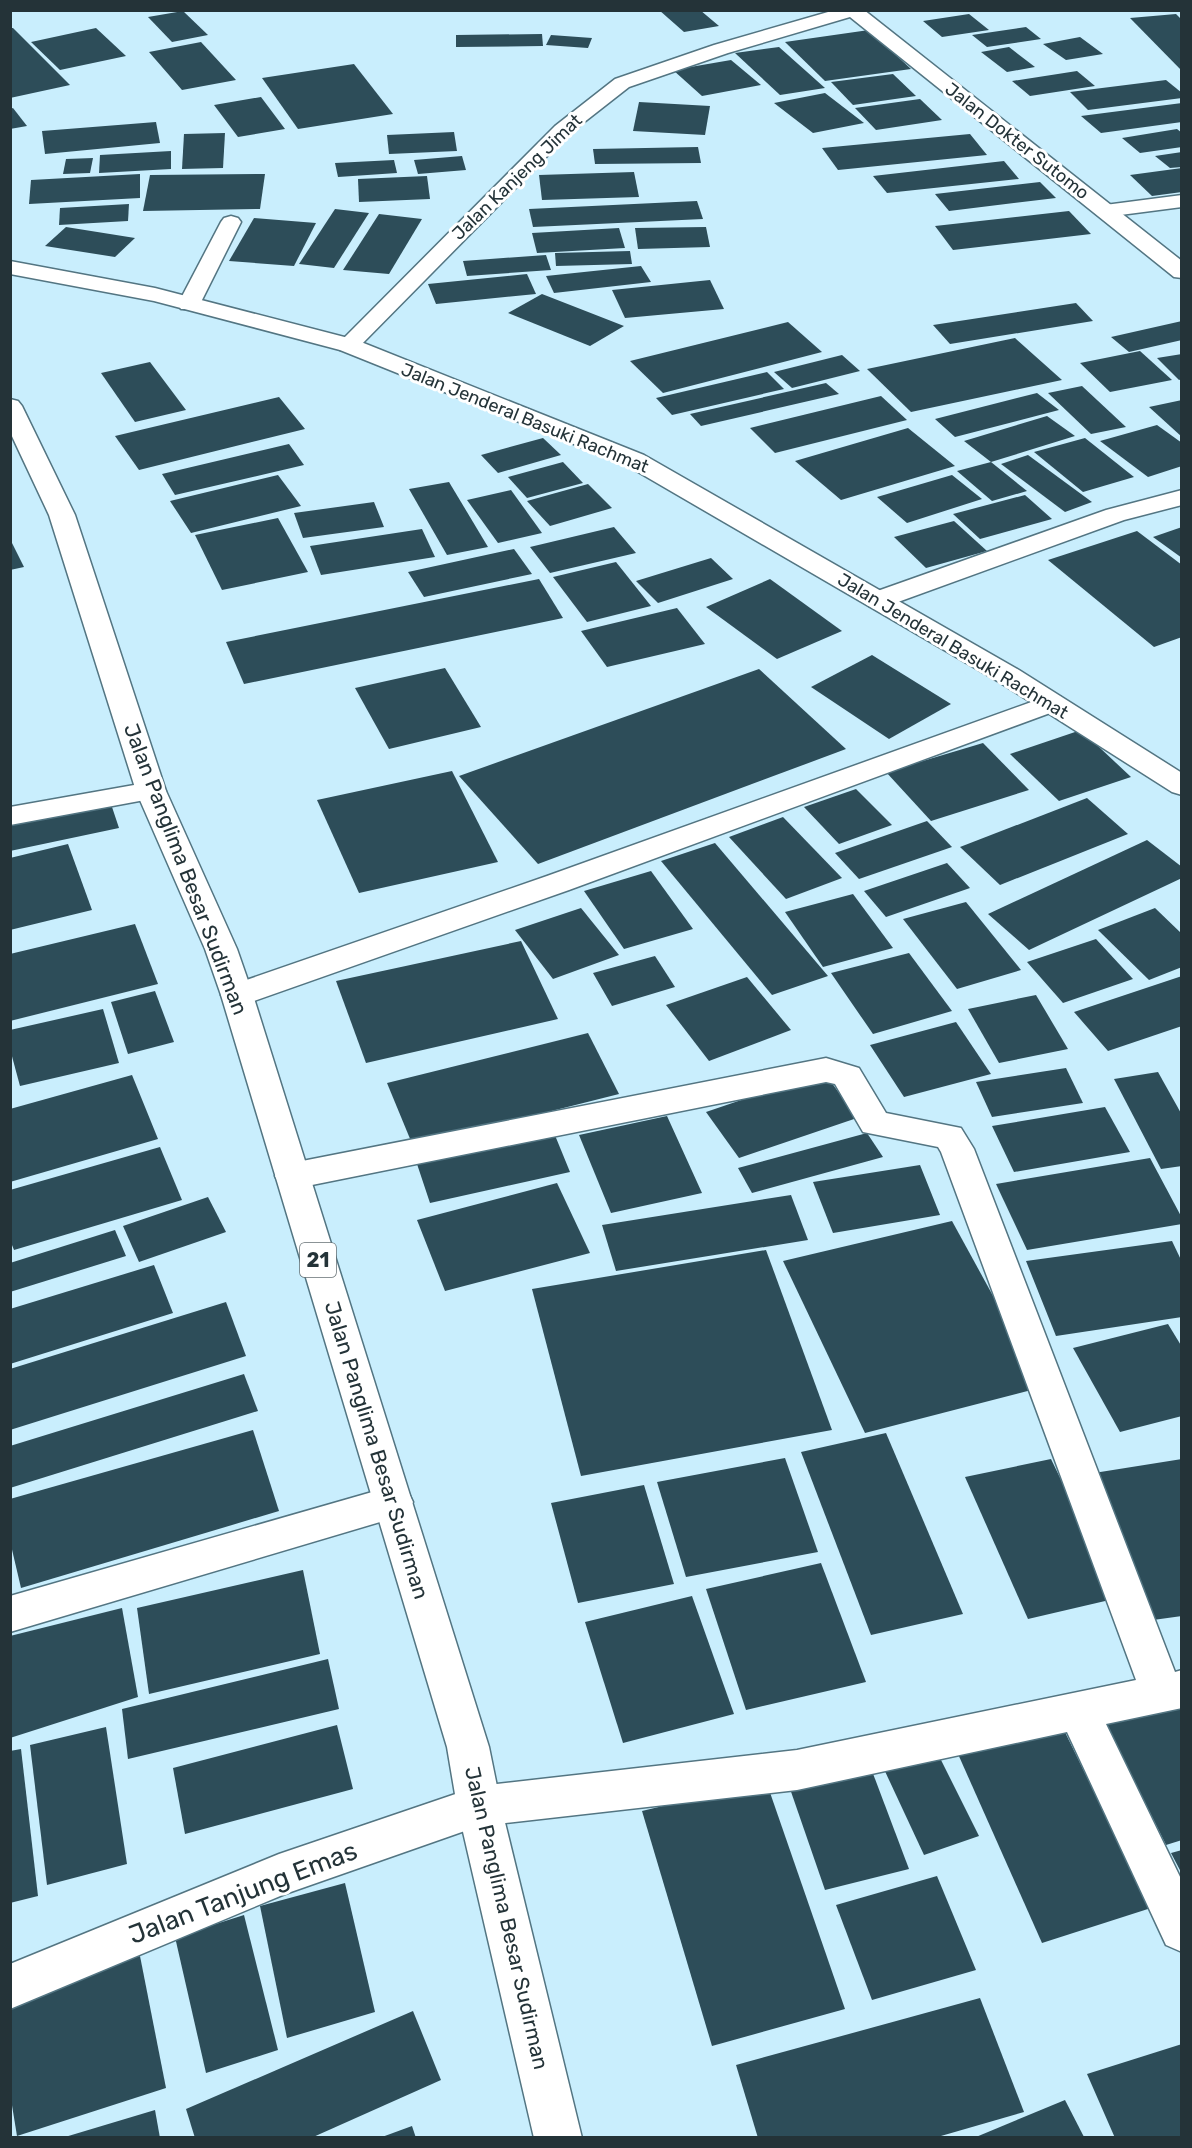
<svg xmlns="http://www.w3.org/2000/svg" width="1192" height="2148" font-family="Rubik,sans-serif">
<rect width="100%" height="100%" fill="#c9eefd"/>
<g fill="#2d4d59">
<polygon points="659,10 700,10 719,26 684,32"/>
<polygon points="183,11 208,35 172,42 148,17"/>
<polygon points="969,14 989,30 942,37 923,21"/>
<polygon points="1176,14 1182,20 1182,71 1130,18"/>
<polygon points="1026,27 1041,39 987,47 972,35"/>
<polygon points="10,28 13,28 70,85 10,98"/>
<polygon points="96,28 126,56 60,70 31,42"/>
<polygon points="869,30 911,69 825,81 785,42"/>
<polygon points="542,34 543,46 456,47 456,35"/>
<polygon points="551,35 592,38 588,48 546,45"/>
<polygon points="1080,37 1103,54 1066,60 1043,44"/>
<polygon points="201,42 236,80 182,90 149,52"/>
<polygon points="779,47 825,88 780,95 735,53"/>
<polygon points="1009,47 1035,67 1007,72 981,52"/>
<polygon points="731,60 761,85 702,96 673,70"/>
<polygon points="354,64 393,114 298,129 262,78"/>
<polygon points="1077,71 1095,86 1030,96 1012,81"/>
<polygon points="893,74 916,96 853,105 831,82"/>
<polygon points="1166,80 1182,93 1182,98 1088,110 1070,92"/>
<polygon points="825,93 864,123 813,133 774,103"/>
<polygon points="261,97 285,129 238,137 214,105"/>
<polygon points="920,99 942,120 876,130 855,108"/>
<polygon points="639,102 710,106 705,135 633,131"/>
<polygon points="1182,103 1182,122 1101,133 1081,116"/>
<polygon points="13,108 27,126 10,129 10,109"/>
<polygon points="156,122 160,143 45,154 42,131"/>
<polygon points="1177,129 1182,133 1182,147 1140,153 1122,138"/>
<polygon points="454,132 457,151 389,154 387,135"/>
<polygon points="225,133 223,168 182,169 184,134"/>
<polygon points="970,134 987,155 838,170 822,148"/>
<polygon points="698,147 701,163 595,164 593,149"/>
<polygon points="171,151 171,169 99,173 100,155"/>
<polygon points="1182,152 1182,167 1170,168 1155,156"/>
<polygon points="462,156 466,170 418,174 414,160"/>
<polygon points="93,158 90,173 63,174 66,159"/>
<polygon points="394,160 397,173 338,177 335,163"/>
<polygon points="1004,161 1019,179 887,193 873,176"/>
<polygon points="1182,168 1182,192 1152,196 1130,175"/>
<polygon points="634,172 639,197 542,200 539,175"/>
<polygon points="140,174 140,198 29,204 31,180"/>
<polygon points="265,174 260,209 143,211 150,175"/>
<polygon points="427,176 430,199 359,202 358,179"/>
<polygon points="1040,182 1056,198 949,211 935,194"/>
<polygon points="697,201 703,219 533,227 529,209"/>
<polygon points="129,204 128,221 59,225 60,208"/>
<polygon points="335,209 369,213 334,268 299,264"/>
<polygon points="1069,211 1091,234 953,250 935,226"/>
<polygon points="379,214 422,219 389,274 343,270"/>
<polygon points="254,218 316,223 294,266 229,261"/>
<polygon points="66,227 135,238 115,257 45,246"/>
<polygon points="706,227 710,247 638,249 635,228"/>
<polygon points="619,228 625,248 537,253 532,233"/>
<polygon points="630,251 632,264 556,266 555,253"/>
<polygon points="546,255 551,270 467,276 463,261"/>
<polygon points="641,266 651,282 554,293 546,276"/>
<polygon points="527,274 536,294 436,304 428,284"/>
<polygon points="710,280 724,309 625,318 612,290"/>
<polygon points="542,294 624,326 590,346 508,313"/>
<polygon points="1076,303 1093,321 950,344 933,325"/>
<polygon points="1182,321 1182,340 1129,352 1111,337"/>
<polygon points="788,322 822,352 663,393 630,361"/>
<polygon points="1015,338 1062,380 911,412 867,369"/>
<polygon points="1140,351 1172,380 1110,392 1080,363"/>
<polygon points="1182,354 1182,379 1179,380 1157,358"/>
<polygon points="842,355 860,371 792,388 774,372"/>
<polygon points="150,362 186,410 135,422 101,373"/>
<polygon points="767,372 784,389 672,415 656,398"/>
<polygon points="826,383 839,394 701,426 690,414"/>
<polygon points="1082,386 1126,427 1091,434 1048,393"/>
<polygon points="1037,393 1059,410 955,437 935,419"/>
<polygon points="881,396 907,420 775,453 750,428"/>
<polygon points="279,397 305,429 139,470 115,436"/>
<polygon points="1182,400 1182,437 1149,407"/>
<polygon points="1047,416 1075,436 991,462 964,441"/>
<polygon points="1157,425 1182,443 1182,466 1148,477 1100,441"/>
<polygon points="908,428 955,466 841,500 795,461"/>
<polygon points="543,438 561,455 498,473 481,455"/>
<polygon points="1085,438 1134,477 1083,492 1034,452"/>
<polygon points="289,444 304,465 175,495 162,474"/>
<polygon points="1028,455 1092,502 1065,512 1001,464"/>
<polygon points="563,462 583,483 527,498 508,477"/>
<polygon points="991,462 1027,491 992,501 957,471"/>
<polygon points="278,475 301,506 191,533 170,501"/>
<polygon points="952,475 982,499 907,523 877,497"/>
<polygon points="449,482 488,547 447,555 409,489"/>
<polygon points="588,484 612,508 550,526 527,501"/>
<polygon points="511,490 542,533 498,543 467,500"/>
<polygon points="1025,495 1052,519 980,539 953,514"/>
<polygon points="374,502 384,527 303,538 294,513"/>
<polygon points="278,518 308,572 222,590 195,535"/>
<polygon points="954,521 987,551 926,568 894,537"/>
<polygon points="614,527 636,553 550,573 530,547"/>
<polygon points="1182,527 1182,558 1153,537"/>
<polygon points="422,529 435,557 321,575 310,546"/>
<polygon points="1137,531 1182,565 1182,637 1154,647 1048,560"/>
<polygon points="10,539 24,567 10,570"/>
<polygon points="514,549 532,574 424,597 408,572"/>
<polygon points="711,558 733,579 658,603 636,581"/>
<polygon points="616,562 651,606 587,622 553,577"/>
<polygon points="539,579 563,618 244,684 226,642"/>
<polygon points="770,579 842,631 777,659 706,607"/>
<polygon points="677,608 705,644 607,667 581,631"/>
<polygon points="872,655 951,704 889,739 811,687"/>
<polygon points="445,668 481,727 389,749 355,688"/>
<polygon points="759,669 846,749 538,864 459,776"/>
<polygon points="1081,730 1131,777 1059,801 1010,754"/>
<polygon points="983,743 1029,790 931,821 886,772"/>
<polygon points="452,771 498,862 359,893 317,800"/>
<polygon points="856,789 892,825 839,844 804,807"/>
<polygon points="1087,798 1128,834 1000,885 960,847"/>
<polygon points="110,801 119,828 10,851 10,822"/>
<polygon points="783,817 842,878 786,899 729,837"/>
<polygon points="927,821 952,847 859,879 835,853"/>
<polygon points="1147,840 1182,867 1182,878 1029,950 988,914"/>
<polygon points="715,843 828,976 772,995 661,861"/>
<polygon points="68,844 92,910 10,930 10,858"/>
<polygon points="947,863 970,888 886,917 864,891"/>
<polygon points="651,871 693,929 624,949 584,891"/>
<polygon points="853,894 893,948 823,967 785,912"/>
<polygon points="966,902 1021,970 957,989 903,919"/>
<polygon points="581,908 619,955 553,979 515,930"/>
<polygon points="1155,908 1182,934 1182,967 1149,980 1098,930"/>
<polygon points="135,924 158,984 10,1021 10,954"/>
<polygon points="1096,939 1133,979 1063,1003 1027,962"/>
<polygon points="521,941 558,1019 366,1063 336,981"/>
<polygon points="909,953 952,1011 873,1034 831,973"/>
<polygon points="655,956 675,987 612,1006 593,973"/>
<polygon points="1182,976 1182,1026 1108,1051 1074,1012"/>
<polygon points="747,977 791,1030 709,1061 666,1005"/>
<polygon points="155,991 174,1042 128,1054 111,1002"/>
<polygon points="1036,995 1068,1049 999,1063 968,1009"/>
<polygon points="103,1009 119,1063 20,1086 10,1049 10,1030"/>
<polygon points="956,1022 991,1074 904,1097 870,1045"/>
<polygon points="588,1033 619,1094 413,1146 387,1083"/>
<polygon points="1066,1068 1083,1103 992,1117 976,1082"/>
<polygon points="824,1072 857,1118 739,1158 706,1112"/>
<polygon points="1158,1072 1182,1115 1182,1166 1161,1169 1114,1079"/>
<polygon points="132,1075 158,1139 10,1182 10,1109"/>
<polygon points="1105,1107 1130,1152 1014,1172 992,1126"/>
<polygon points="667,1116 702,1193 611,1213 579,1135"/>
<polygon points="552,1128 570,1172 430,1203 415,1158"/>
<polygon points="867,1133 883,1157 752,1193 738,1168"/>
<polygon points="160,1147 182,1200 14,1250 10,1240 10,1190"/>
<polygon points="1150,1158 1182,1218 1182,1224 1027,1250 996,1184"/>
<polygon points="920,1165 940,1215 833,1233 813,1182"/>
<polygon points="557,1183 590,1253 445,1291 417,1220"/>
<polygon points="791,1195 808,1240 616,1271 602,1225"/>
<polygon points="208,1197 226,1232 139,1262 123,1226"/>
<polygon points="952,1221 1043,1387 865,1433 783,1261"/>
<polygon points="115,1230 126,1256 10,1292 10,1263"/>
<polygon points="1172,1241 1182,1262 1182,1317 1056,1336 1026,1261"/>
<polygon points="766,1250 832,1430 581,1476 532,1289"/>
<polygon points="154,1265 173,1313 10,1364 10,1309"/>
<polygon points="226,1302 246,1356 10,1430 10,1369"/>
<polygon points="1168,1324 1182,1347 1182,1416 1120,1432 1073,1348"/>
<polygon points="244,1374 258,1411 10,1488 10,1446"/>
<polygon points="253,1430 279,1511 21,1588 10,1541 10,1499"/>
<polygon points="886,1433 963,1614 871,1635 801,1452"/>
<polygon points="785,1458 818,1552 686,1577 657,1482"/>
<polygon points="1051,1459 1118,1598 1028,1619 965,1477"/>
<polygon points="1182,1459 1182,1616 1153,1620 1094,1473"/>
<polygon points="644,1485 674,1584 578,1603 551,1503"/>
<polygon points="821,1563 866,1682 746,1710 706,1589"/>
<polygon points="303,1570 320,1654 149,1694 137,1608"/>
<polygon points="692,1596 734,1714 623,1743 585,1622"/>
<polygon points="122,1608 138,1697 10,1738 10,1636"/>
<polygon points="328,1659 339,1709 128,1759 122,1709"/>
<polygon points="1182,1696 1182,1840 1166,1845 1103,1718"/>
<polygon points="1061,1724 1151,1908 1042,1943 958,1754"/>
<polygon points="337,1725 353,1789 185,1834 173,1768"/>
<polygon points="106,1727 127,1864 47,1885 30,1745"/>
<polygon points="21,1749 38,1896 10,1903 10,1751"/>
<polygon points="936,1750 979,1836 924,1855 883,1767"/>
<polygon points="869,1763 909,1869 825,1890 788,1783"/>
<polygon points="766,1781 845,2009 712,2046 642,1811"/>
<polygon points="1182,1850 1182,1874 1171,1853"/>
<polygon points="937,1876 976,1970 872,2000 836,1905"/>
<polygon points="345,1883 375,2012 287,2038 260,1906"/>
<polygon points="244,1915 278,2050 206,2073 175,1937"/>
<polygon points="140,1956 166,2088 17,2136 10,2093 10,1997"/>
<polygon points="980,1998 1024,2112 934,2138 758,2138 736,2065"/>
<polygon points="413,2011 441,2080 311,2138 195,2138 186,2109"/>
<polygon points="1182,2044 1182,2138 1115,2138 1087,2074"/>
<polygon points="1065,2100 1084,2137 976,2137"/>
<polygon points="155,2110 160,2138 65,2138 65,2137"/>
<polygon points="412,2126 416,2138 382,2138 382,2137"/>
</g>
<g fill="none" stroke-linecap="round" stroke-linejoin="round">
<g stroke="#537582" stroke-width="3">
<polygon id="lane" points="231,216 238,218 241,222 200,304 197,309 181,309 178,304 221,222 224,218"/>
</g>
<g stroke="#537582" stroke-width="3">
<g id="street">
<polygon points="1182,195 1182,207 1105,217 1098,215 1095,211 1098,207 1105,205"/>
<polygon points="1182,490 1182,505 1124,520 887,606 878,608 869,606 865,600 869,594 1106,510"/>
<polygon points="1051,695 1061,697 1065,703 1061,709 569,890 248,1003 237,1006 226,1003 221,995 226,987 547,876"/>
<polygon points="826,1058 859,1068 886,1113 961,1128 974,1149 1175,1672 1182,1670 1182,1708 1106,1724 1182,1881 1182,1952 1166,1945 1067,1732 797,1790 479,1826 285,1894 10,2009 10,1964 279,1854 479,1786 797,1750 1136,1680 941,1152 938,1147 863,1132 835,1084 826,1082 292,1189 280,1185 275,1176 280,1167 292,1163"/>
<polygon points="393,1486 407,1490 413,1502 407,1514 10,1632 10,1596"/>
</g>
</g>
<g stroke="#537582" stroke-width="3">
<g id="secondary">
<polygon points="835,10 864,10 1182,261 1182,278 1174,277 850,17 728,53 629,87 569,134 356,350 340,350 337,345 555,126 615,79 714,45"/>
<polygon points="151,782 161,785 166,791 161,797 10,825 10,807"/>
</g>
</g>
<g stroke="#537582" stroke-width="3">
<polygon id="primary" points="10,261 155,288 356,340 644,455 1019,670 1182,773 1182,795 1172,792 999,682 626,465 340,350 154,301 10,274"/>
</g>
<g stroke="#537582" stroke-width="3">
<polygon id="highway" points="10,399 18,401 22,406 75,515 166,791 237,949 253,995 489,1747 501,1806 582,2138 534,2138 457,1806 447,1747 221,995 205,949 136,791 49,515 10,432"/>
</g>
<use href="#lane" fill="#fff" fill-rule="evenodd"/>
<use href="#street" fill="#fff" fill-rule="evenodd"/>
<use href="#secondary" fill="#fff" fill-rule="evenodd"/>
<use href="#primary" fill="#fff" fill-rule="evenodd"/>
<use href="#highway" fill="#fff" fill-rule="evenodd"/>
</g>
<g text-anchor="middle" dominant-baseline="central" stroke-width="6" stroke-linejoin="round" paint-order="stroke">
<g font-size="18" fill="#243338" stroke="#fff">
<text transform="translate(1017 141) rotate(38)">Jalan Dokter Sutomo</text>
<text transform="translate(517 177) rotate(-44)">Jalan Kanjeng Jimat</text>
<text transform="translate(525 418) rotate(22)">Jalan Jenderal Basuki Rachmat</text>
<text transform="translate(953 646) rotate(31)">Jalan Jenderal Basuki Rachmat</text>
</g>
<rect fill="#fff" stroke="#667074" stroke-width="1.5" x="300" y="1243" width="36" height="34" rx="4.5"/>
<g font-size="20" font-weight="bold" fill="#243338">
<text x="318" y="1260">21</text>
</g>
<g font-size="21" fill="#243338" stroke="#fff">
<text transform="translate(186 869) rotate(69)">Jalan Panglima Besar Sudirman</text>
<text transform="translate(377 1450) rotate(73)">Jalan Panglima Besar Sudirman</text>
<text transform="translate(507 1918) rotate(77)">Jalan Panglima Besar Sudirman</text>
</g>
<g font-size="26" fill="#243338" stroke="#fff">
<text transform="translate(243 1893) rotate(-21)">Jalan Tanjung Emas</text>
</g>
</g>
<rect width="1192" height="2148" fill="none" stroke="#243338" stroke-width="24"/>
</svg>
